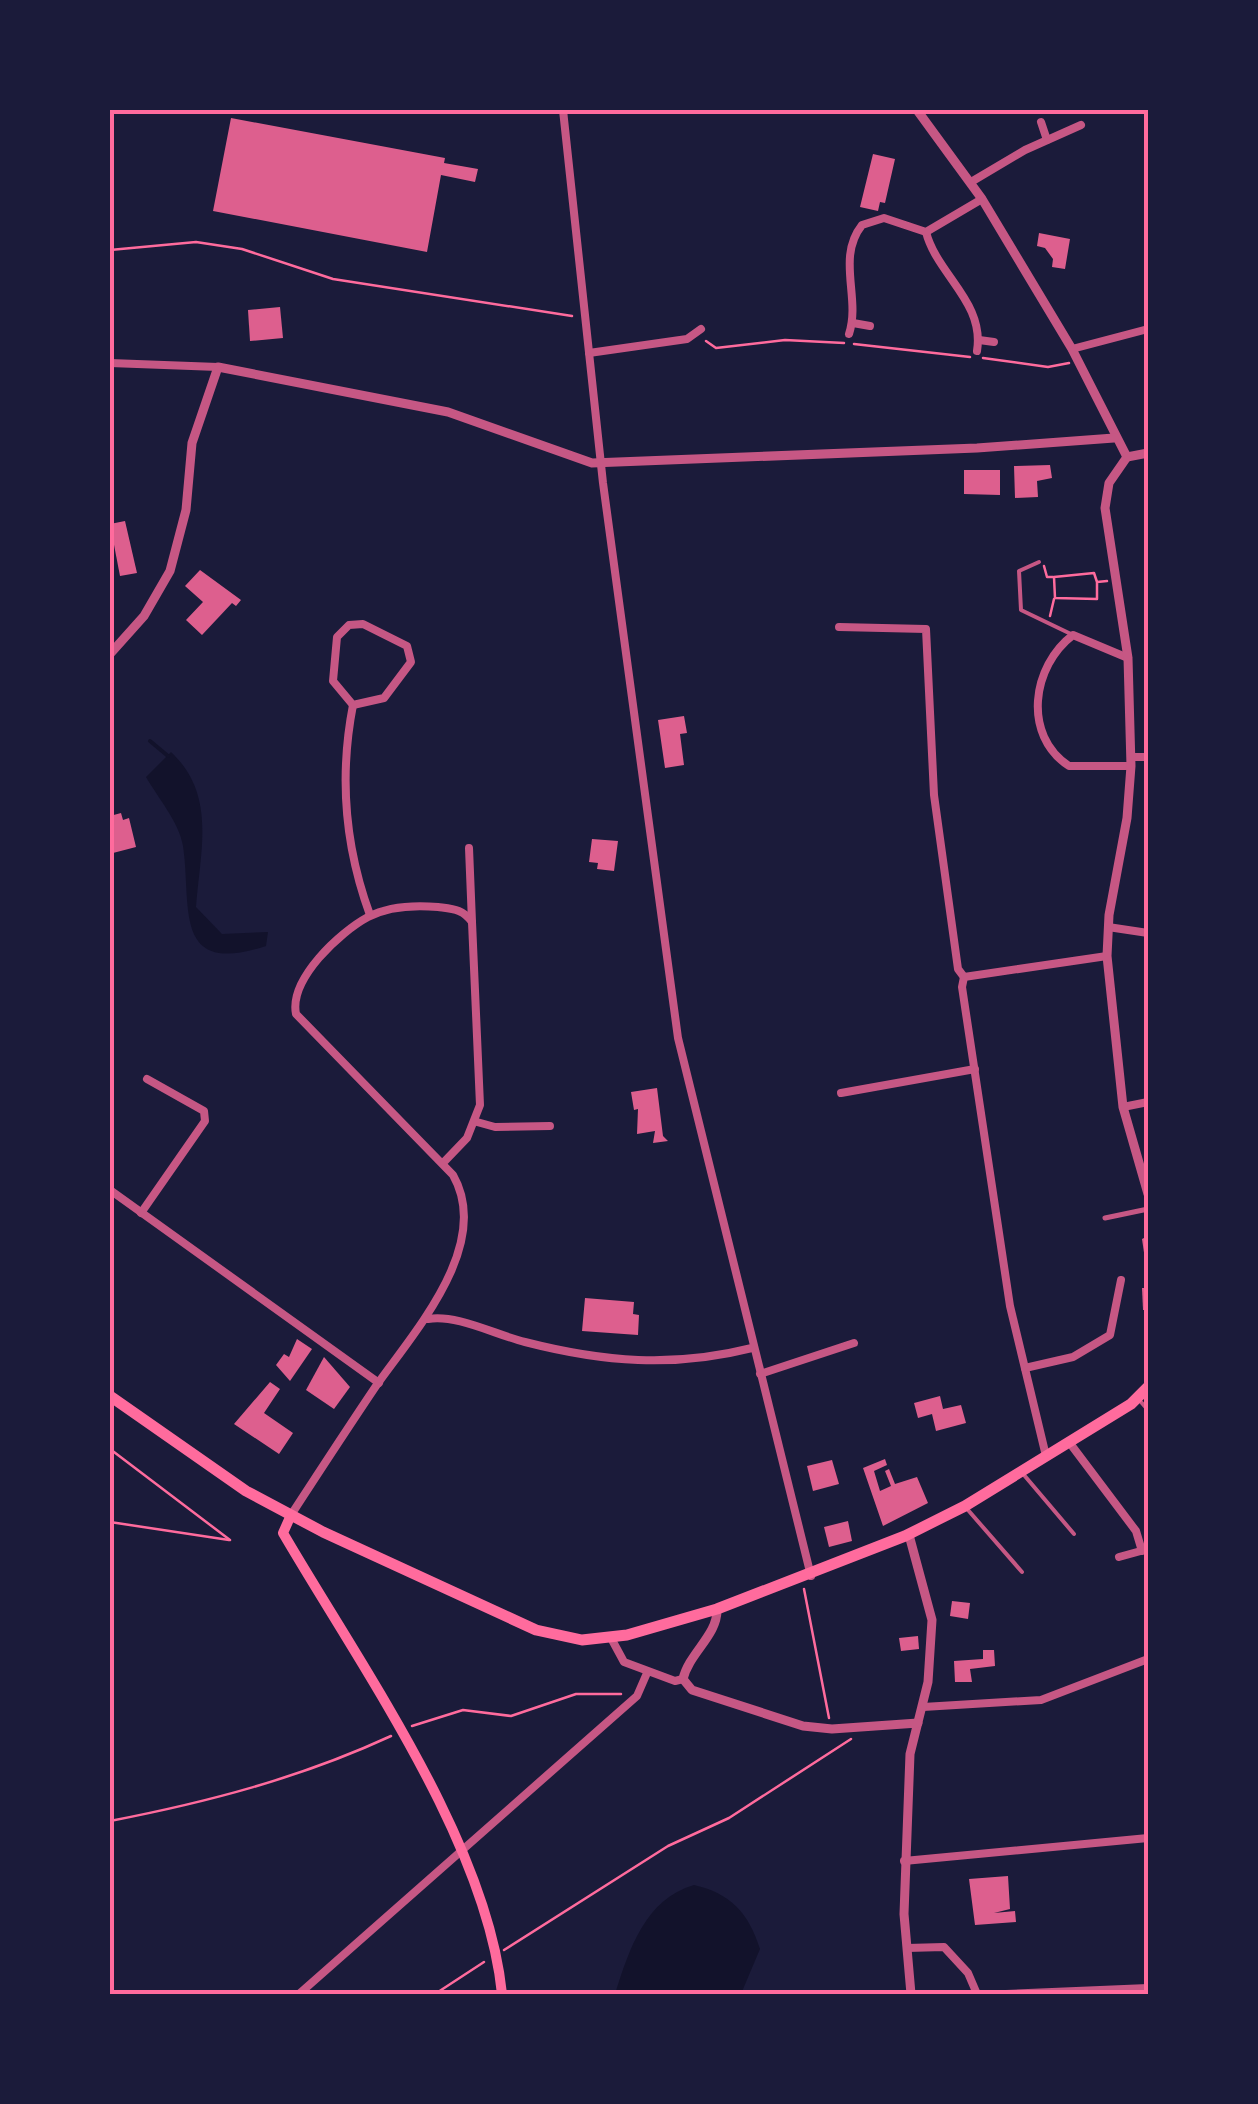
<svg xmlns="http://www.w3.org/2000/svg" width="1258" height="2104" font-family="'Crimson Pro',serif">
<rect width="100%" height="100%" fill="#1b1b3a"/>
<g fill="#12122b">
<path d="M171 752C217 795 200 851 196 907L222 934 268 932 266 946C172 977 192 907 183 846 179 822 158 798 146 777Z"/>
<path d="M694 1885C730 1893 749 1913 760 1949L741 1994H615C629 1950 645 1899 694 1885Z"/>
</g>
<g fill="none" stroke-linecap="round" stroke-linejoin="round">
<polyline stroke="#12122b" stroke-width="4" points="150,741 168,756"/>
</g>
<g fill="#dd5f8e">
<polygon points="231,118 445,158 444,163 478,169 475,182 441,175 427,252 213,211"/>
<polygon points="873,154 895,159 885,203 880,202 878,211 860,207"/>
<polygon points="1039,233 1070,239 1065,269 1052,267 1053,259 1045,248 1037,246"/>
<polygon points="280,307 283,338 250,341 248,310"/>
<polygon points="1050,465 1052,478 1037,481 1038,497 1015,498 1014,466"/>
<polygon points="964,470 1000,470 1000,495 964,494"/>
<polygon points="125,521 137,573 120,576 110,524"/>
<polygon points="200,570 241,600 236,606 232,603 202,635 186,620 203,602 185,586"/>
<polygon points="684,716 687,733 680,734 684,765 665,768 658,720"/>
<polygon points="121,813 123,820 129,818 136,847 113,853 110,816"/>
<polygon points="592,839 618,841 614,871 597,869 598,863 589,862"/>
<polygon points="657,1088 663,1136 668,1141 653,1143 655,1131 637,1134 638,1109 634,1110 631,1092"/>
<polygon points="1148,1236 1148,1266 1146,1266 1142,1239"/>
<polygon points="1142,1288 1148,1288 1148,1310 1143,1310"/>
<polygon points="585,1298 634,1302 633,1314 639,1315 638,1335 582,1331"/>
<polygon points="297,1339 312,1349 290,1381 276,1365 284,1354 289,1357"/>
<polygon points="324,1357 350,1387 334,1409 306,1390"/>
<polygon points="270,1382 280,1389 264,1413 293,1433 279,1454 234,1424"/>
<polygon points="940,1396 943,1409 961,1405 966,1423 936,1431 932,1414 918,1418 914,1403"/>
<polygon points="885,1459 887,1465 874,1471 880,1491 891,1486 885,1471 889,1469 895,1484 917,1477 928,1503 883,1526 863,1468"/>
<polygon points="832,1460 839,1484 813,1491 807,1466"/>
<polygon points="848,1521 852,1541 829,1547 824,1527"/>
<polygon points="952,1601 970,1603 968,1619 950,1616"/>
<polygon points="918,1636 919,1649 901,1651 899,1638"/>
<polygon points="983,1650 994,1650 995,1666 970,1669 972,1682 955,1682 954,1661 983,1659"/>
<polygon points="1008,1876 1010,1909 994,1913 1015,1911 1016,1922 975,1925 969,1879"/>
</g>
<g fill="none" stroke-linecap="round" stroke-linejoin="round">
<g stroke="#ff6b9d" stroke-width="2.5">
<polyline points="110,250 196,242 242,249 333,279 572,316"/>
<polyline points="706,341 716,348 785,340 844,343"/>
<polyline points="854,344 970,357"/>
<polyline points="983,358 1048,367 1069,363"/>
<polyline points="1044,566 1047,577 1053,577"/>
<polyline points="1097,582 1097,599 1055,598 1054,577 1094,573 1097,582 1107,581"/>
<polyline points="1050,616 1054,599"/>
<polyline points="110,1449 230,1540"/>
<polyline points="110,1522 229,1540"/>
<polyline points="804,1589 829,1718"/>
<polyline points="412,1726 463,1710 511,1716 576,1694 621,1694"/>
<path d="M110 1821C208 1802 300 1778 391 1736"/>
<polyline points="504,1950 668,1846 729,1818 851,1739"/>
<polyline points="435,1994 484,1962"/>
</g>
<g stroke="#c65784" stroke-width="4">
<polyline points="1039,562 1019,571 1021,610 1073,635"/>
<polyline points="1141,1402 1148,1410"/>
<polyline points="1024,1475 1074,1534"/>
<polyline points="968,1510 1022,1572"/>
</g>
<polyline stroke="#c65784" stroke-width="5" points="1105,1218 1148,1209"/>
<g stroke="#c65784" stroke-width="8">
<polyline points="563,110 603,483 678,1038 811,1576"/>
<polyline points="1041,122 1047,140"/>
<polyline points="971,182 1025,150 1081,125"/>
<path d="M926 232C937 275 985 302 977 351"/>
<polyline points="853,323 870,326"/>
<path d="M849 334C861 298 836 258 862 225L884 218 926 232 982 199"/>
<polyline points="979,340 994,342"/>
<polyline points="1072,349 1148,329"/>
<polyline points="589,353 687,339 701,329"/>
<polyline points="110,363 218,367"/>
<polygon points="363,624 407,646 411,662 384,698 353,705 333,681 337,637 349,625"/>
<polyline points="839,627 926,629 934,795 958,969 964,977"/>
<path d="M1128 658 1073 635C1032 666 1022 735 1069 766H1131"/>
<path d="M353 705C339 777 345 847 370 915"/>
<polyline points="1131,757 1148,757"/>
<polyline points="469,848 472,922"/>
<polyline points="1108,927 1148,933"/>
<polyline points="964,977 962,987 1010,1306 1046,1456"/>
<polyline points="964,977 1107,956"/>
<polyline points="841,1093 975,1069"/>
<polyline points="1123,1107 1148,1102"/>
<polyline points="477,1122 495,1127 550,1126"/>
<polyline points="110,1190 379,1383"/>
<polyline points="141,1213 205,1121 204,1111 147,1079"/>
<path d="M428 1319C457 1314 496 1335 525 1342 603 1362 673 1368 752 1348"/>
<polyline points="1025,1368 1073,1357 1110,1335 1121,1280"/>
<polyline points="760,1374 854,1343"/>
<polyline points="1069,1442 1136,1531 1142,1551"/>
<path d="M291 1515C319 1472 347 1429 376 1386 414 1332 493 1245 453 1175L296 1014C289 979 340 932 368 917 389 906 415 905 438 907 453 909 463 909 472 922L480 1105 467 1138 443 1163"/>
<polyline points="1119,1557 1148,1549"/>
<polyline points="611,1638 624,1662 675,1681 683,1679"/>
<polyline points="923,1707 1041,1700 1148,1659"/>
<polyline points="904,1861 1148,1838"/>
<polyline points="907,1948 944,1947 968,1973 977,1994"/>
<polyline points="299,1994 637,1696 647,1673"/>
<polyline points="1006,1994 1148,1988"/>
</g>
<g stroke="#c65784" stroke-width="9">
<polyline points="917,110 982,199 1072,349 1127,457"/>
<polyline points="1127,457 1109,483 1105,508 1128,658 1131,766 1127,818 1109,915 1107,956 1123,1107 1148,1194"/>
<polyline points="1127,457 1148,453"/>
<polyline points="110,654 144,616 170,571 186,510 192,443 218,367 448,412 592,463 977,448 1114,438"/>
<polyline points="909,1535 932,1620 928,1682 910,1754 904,1914 911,1994"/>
<path d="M717 1609C718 1635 689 1653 683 1679L692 1690 803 1726 832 1729 918 1723"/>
</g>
<path stroke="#ff6b9d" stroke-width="10" d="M291 1515 283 1533C360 1665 487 1842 502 1994"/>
<polyline stroke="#ff6b9d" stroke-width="11" points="110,1396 246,1491 323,1532 536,1630 582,1640 627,1635 717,1609 905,1536 965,1506 1131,1404 1148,1387"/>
</g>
<rect width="1258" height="2104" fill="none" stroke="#1b1b3a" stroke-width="225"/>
<rect x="112" y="112" width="1034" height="1880" fill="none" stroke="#ff6b9d" stroke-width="4"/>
</svg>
